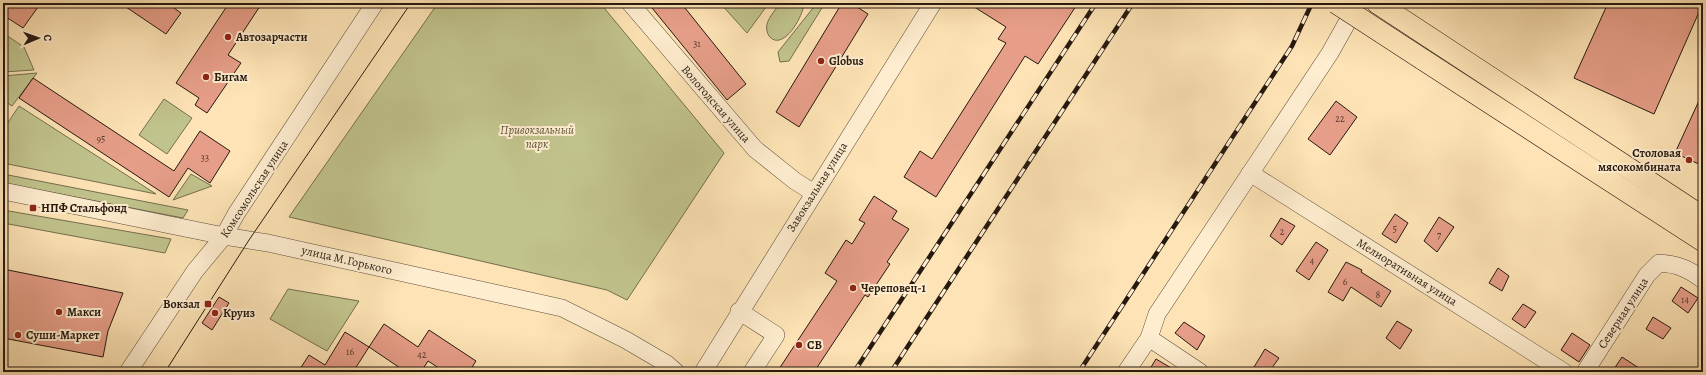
<svg xmlns="http://www.w3.org/2000/svg" width="1706" height="375" font-family="Alegreya,serif">
<rect width="100%" height="100%" fill="#fde3b5"/>
<filter id="stains"><feTurbulence type="fractalNoise" baseFrequency=".005" numOctaves="4"/><feColorMatrix values="0 0 0 0 .2 0 0 0 0 .09 0 0 0 0 .02 0 0 0 .5 -.17"/></filter>
<radialGradient id="worn" r=".72"><stop offset=".6" stop-color="#630" stop-opacity="0"/><stop offset="1" stop-color="#630" stop-opacity=".3"/></radialGradient>
<g fill="#c1c38c" stroke="#746e4e">
<polygon points="438,3 600,3 724,153 627,300 607,290 289,217"/>
<polygon points="720,3 769,3 747,33"/>
<path d="M780 3H804C804 15 783 53 769 36 767 33 766 28 767 24 769 17 776 9 780 3Z"/>
<polygon points="817,3 825,3 789,61 780,62 778,52"/>
<polygon points="3,33 24,47 34,70 3,72"/>
<polygon points="37,73 12,106 3,100 3,76"/>
<polygon points="164,99 192,118 167,154 139,135"/>
<polygon points="19,106 156,194 3,163 3,130"/>
<polygon points="3,174 188,210 183,218 3,183"/>
<polygon points="191,174 212,186 173,200"/>
<polygon points="3,210 171,239 165,253 3,223"/>
<polygon points="288,289 359,301 327,351 270,319"/>
</g>
<g fill="#e69e88" stroke="#27190f">
<polygon points="3,3 32,3 38,7 23,28 3,15"/>
<polygon points="120,3 167,3 181,13 166,34"/>
<polygon points="229,3 262,3 228,55 241,63 207,113 195,105 199,98 176,83"/>
<polygon points="648,3 681,3 746,84 727,100"/>
<polygon points="842,3 851,3 868,14 799,127 776,112"/>
<polygon points="968,3 1078,3 1038,64 1025,56 936,197 904,177 920,151 932,159 1006,43 998,39 1006,27"/>
<polygon points="1608,3 1703,3 1654,114 1574,78"/>
<polygon points="33,78 174,171 200,131 230,151 210,183 188,168 169,197 19,98"/>
<polygon points="1703,92 1703,166 1675,153"/>
<polygon points="1336,101 1357,117 1330,155 1308,139"/>
<polygon points="874,196 897,211 892,219 909,229 887,262 890,264 868,297 865,295 814,372 777,372 837,281 825,273 846,240 852,244 865,223 859,220"/>
<polygon points="1395,214 1408,223 1396,243 1382,234"/>
<polygon points="1439,217 1454,227 1437,252 1424,241"/>
<polygon points="1281,218 1295,226 1282,245 1270,236"/>
<polygon points="1316,242 1328,250 1309,280 1296,271"/>
<polygon points="1346,262 1362,270 1361,272 1391,291 1381,307 1351,287 1343,301 1328,292"/>
<polygon points="1498,268 1509,276 1502,291 1489,283"/>
<polygon points="3,269 123,293 108,331 103,357 3,338"/>
<polygon points="1681,287 1698,298 1688,313 1672,301"/>
<polygon points="219,297 229,303 212,330 202,323"/>
<polygon points="1523,304 1536,312 1525,328 1512,319"/>
<polygon points="1653,317 1671,328 1663,339 1646,329"/>
<polygon points="1397,321 1412,330 1400,349 1386,338"/>
<polygon points="1184,322 1205,336 1197,350 1175,333"/>
<polygon points="384,324 418,347 429,330 476,361 469,372 445,372 428,361 421,372 406,372 369,347"/>
<polygon points="345,332 369,347 353,372 298,372 309,355 325,365"/>
<polygon points="1572,333 1590,345 1579,362 1561,350"/>
<polygon points="1265,349 1279,358 1269,372 1251,372"/>
<polygon points="1622,357 1645,372 1612,372"/>
<polygon points="1156,359 1178,372 1148,372"/>
</g>
<g fill="none" stroke-linecap="round" stroke-linejoin="round">
<g stroke="#5c4c38" stroke-width="18">
<g id="minor">
<polyline points="630,3 755,149 795,181 814,193"/>
<polyline points="1250,173 1564,372"/>
<polyline points="3,191 224,236 268,243 562,308 626,340 667,364 676,372"/>
<polyline points="739,311 776,335 752,372"/>
<polyline points="1149,338 1200,372"/>
<polyline points="128,372 195,271 224,236 236,214 375,3"/>
<polyline points="703,372 933,3"/>
<polyline points="1126,372 1149,338 1157,314 1330,53 1358,3"/>
<path d="M1585 372 1647 275 1659 263C1677 264 1689 269 1703 280"/>
</g>
</g>
<g stroke="#27190f" stroke-width="22">
<g id="major">
<polyline points="1377,3 1703,217"/>
<polyline points="1422,59 1703,241"/>
</g>
</g>
<use href="#minor" stroke="#feedcf" stroke-width="17"/>
<use href="#major" stroke="#fde3b5" stroke-width="21"/>
<polyline stroke="#27190f" stroke-width="1" points="165,372 249,240 411,3"/>
<g stroke="#27190f" stroke-width="4.5">
<g id="rail">
<polyline points="854,372 1096,3"/>
<polyline points="891,372 1133,3"/>
<polyline points="1079,372 1292,46 1312,3"/>
</g>
</g>
<use href="#rail" stroke="#feedcf" stroke-width="3" stroke-dasharray="9" stroke-linecap="butt"/>
<g stroke="#27190f" stroke-width="22" stroke-linecap="butt">
<polyline id="major-bridge" points="1336,3 1422,59"/>
</g>
<use href="#major-bridge" stroke="#fde3b5" stroke-width="21"/>
</g>
<g fill="#8f2418" stroke="#feedcf" stroke-width="1.5">
<circle cx="228" cy="37" r="4"/>
<circle cx="821" cy="61" r="4"/>
<circle cx="206" cy="77" r="4"/>
<circle cx="1689" cy="160" r="4"/>
<rect x="29" y="204" width="8" height="8" rx="2"/>
<circle cx="853" cy="288" r="4"/>
<rect x="204" y="300" width="8" height="8" rx="2"/>
<circle cx="59" cy="312" r="4"/>
<circle cx="215" cy="313" r="4"/>
<circle cx="18" cy="335" r="4"/>
<circle cx="799" cy="345" r="4"/>
</g>
<g text-anchor="middle" dominant-baseline="central" stroke-width="4" stroke-linejoin="round" paint-order="stroke">
<g font-size="10" fill="#573a2d">
<text x="697" y="43">31</text>
<text x="1340" y="118">22</text>
<text x="101" y="138">95</text>
<text x="205" y="157">33</text>
<text x="1395" y="228">5</text>
<text x="1282" y="231">2</text>
<text x="1439" y="234">7</text>
<text x="1312" y="260">4</text>
<text x="1345" y="281">6</text>
<text x="1378" y="294">8</text>
<text x="1685" y="299">14</text>
<text x="350" y="351">16</text>
<text x="422" y="354">42</text>
</g>
<g font-size="12" font-weight="bold" fill="#27190f" stroke="#feedcf" text-anchor="start">
<text x="236" y="37">Автозарчасти</text>
<text x="829" y="61">Globus</text>
<text x="214" y="77">Бигам</text>
<text x="1681" y="153" text-anchor="end">Столовая<tspan x="1681" dy="14">мясокомбината</tspan></text>
<text x="41" y="208">НПФ Стальфонд</text>
<text x="861" y="288">Череповец-1</text>
<text x="200" y="304" text-anchor="end">Вокзал</text>
<text x="67" y="312">Макси</text>
<text x="223" y="313">Круиз</text>
<text x="26" y="335">Суши-Маркет</text>
<text x="807" y="345">СВ</text>
</g>
<g font-size="12" fill="#27190f" stroke="#feedcf">
<text transform="translate(716 104) rotate(49)">Вологодская улица</text>
<text transform="translate(817 187) rotate(-58)">Завокзальная улица</text>
<text transform="translate(254 189) rotate(-57)">Комсомольская улица</text>
<text transform="translate(347 260) rotate(13)">улица М.Горького</text>
<text transform="translate(1407 272) rotate(32)">Мелиоративная улица</text>
<text transform="translate(1623 313) rotate(-57)">Северная улица</text>
</g>
<g font-size="12" font-style="italic" fill="#5d543b" stroke="#feedcf">
<text x="537" y="130">Привокзальный<tspan x="537" dy="14">парк</tspan></text>
</g>
</g>
<rect width="1706" height="375" fill="none" stroke="#fde3b5" stroke-width="16"/>
<rect x="4" y="4" width="1698" height="367" fill="none" stroke="#27190f" stroke-width="2"/>
<rect x="8" y="8" width="1690" height="359" fill="none" stroke="#27190f"/>
<g transform="translate(38 38) rotate(88)" stroke="#feedcf" stroke-width="3" paint-order="stroke">
<path d="M0-3L7 15L0 10L-7 15Z" fill="#27190f"/>
<text y="-6" font-size="11" font-weight="bold" text-anchor="middle" fill="#27190f">С</text>
</g>
<rect width="100%" height="100%" filter="url(#stains)"/>
<rect width="100%" height="100%" fill="url(#worn)"/>
</svg>
